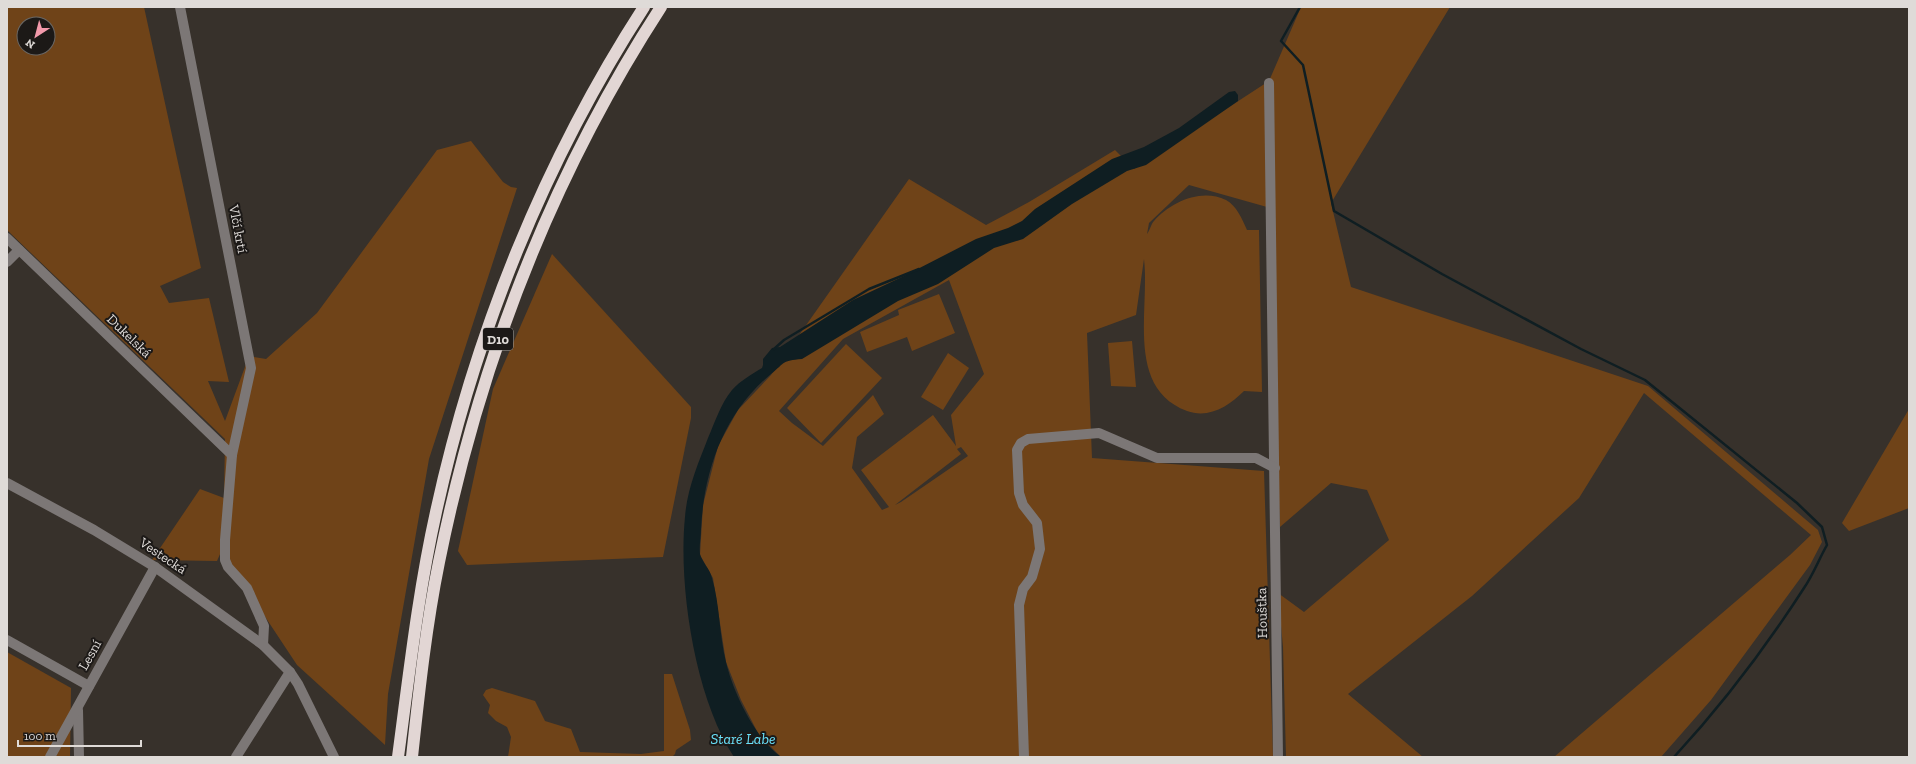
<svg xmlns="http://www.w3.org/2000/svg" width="1916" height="764" font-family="'Zilla Slab',serif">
<rect width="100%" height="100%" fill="#37312b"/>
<g fill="#6f4318" fill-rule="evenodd">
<path d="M7 7H144L201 268 160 286 169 303 209 298 229 382 208 381 225 421 249 356 266 359 317 313 437 150 471 141 503 182 511 187 517 188 429 459 388 694 385 745 297 665 227 559V538L217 561 152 560 200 489 224 498 225 439 7 230ZM24 24H48V48H24Z"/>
<path d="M1301 7H1450L1331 203 1351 287 1648 386 1818 530 1822 542 1810 565 1711 700 1661 757H1554L1790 555 1811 535 1644 393 1579 498 1472 596 1348 694 1423 757H1286L1283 647 1278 593 1304 612 1389 540 1367 490 1331 483 1280 527 1267 207 1189 185 1149 223 1147 234C1150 230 1151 224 1154 221 1171 202 1201 188 1226 200 1237 206 1242 219 1247 230H1259L1262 392 1244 391C1229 406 1209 419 1187 411 1125 388 1150 309 1144 259L1136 315 1087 333 1092 458 1264 471 1273 757H781L759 735 741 700 726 662 713 578 700 555 703 505 718 446 738 410 771 375 909 179 986 225 1029 202 1115 150 1134 169 1269 81ZM949 280 984 374 951 415 956 446 933 415 861 470 889 507 882 510 852 468 857 437 884 414 873 395 823 446 792 423 779 411 843 339ZM961 447 968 456 901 502 895 505 961 454 957 449Z"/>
<polygon points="552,254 691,407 691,418 663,557 467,565 458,551 493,389"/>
<polygon points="939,294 955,333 912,351 907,337 867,352 860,332 899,315 898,310"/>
<polygon points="1132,341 1136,387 1111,386 1108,343"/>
<polygon points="846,344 882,378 821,443 787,408"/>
<polygon points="948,353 969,368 943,410 921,397"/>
<polygon points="1909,409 1909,508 1849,531 1842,523"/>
<polygon points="7,652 71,688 70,757 7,757"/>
<polygon points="664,674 672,674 690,730 691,740 676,750 675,754 672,757 508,757 511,737 507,727 496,721 488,713 490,705 483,695 486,690 492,688 535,701 545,721 571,729 580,752 641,754 664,751"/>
</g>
<path fill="#0f1e22" d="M1235 91 1238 95V101L1146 165 1127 171 1072 204 1023 239 994 248 938 284 898 301 802 359C781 361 786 362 771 374 724 413 704 470 701 529 701 537 699 546 700 554 702 562 710 569 712 578 720 605 719 634 726 662 733 692 755 738 781 757H734C695 698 678 586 685 517 687 489 698 464 708 438 715 422 721 403 732 390 740 381 752 374 762 368L763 365V359L772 348 780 347 853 300 904 276 976 239 1008 228 1022 221 1035 209 1112 159 1144 147 1179 128 1229 92Z"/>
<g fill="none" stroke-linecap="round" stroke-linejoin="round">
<g stroke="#0f1e22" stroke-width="2.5">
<path d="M1300 7 1281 41 1303 65 1334 211 1442 274 1581 349 1645 380 1797 503 1822 527 1827 545C1819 559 1813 575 1804 588 1766 647 1722 705 1674 757"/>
<polyline points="774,349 784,340 869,289 919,269"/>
</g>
<g stroke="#7c7776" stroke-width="10">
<polyline points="180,7 251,368 232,455 225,540 225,560 228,567 247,588 264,626 263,645"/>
<polyline points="1269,83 1278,757"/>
<polyline points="7,238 232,455"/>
<polyline points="7,262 19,250"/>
<polyline points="7,483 94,530 155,567 263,645 290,672 298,684 334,757"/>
<polyline points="7,640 89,686"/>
<polyline points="78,710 79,757"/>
<polyline points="50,757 155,567"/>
<polyline points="236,757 290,672"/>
<polyline points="1024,757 1019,605 1023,589 1032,577 1040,549 1037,523 1023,505 1019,493 1017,450 1021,443 1028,439 1099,433 1157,458 1256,458 1275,468"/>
</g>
<g stroke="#e2d6d4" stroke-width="12">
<path d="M398 757C409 675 418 593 436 512 475 333 545 160 644 7"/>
<path d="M412 757C419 692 426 626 439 562 479 364 550 178 661 7"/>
</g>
</g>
<g text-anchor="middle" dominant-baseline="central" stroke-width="4" stroke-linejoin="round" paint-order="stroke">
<rect fill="#1c1917" stroke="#a4a19e" stroke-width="1" x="483" y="328" width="30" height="22" rx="3"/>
<g font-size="13" font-weight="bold" fill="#dfdbd8">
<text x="498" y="339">D10</text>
</g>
<g font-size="14" fill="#dfdbd8" stroke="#1c1917">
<text transform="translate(238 229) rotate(79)">Vlčí krtí</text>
<text transform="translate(129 336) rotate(44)">Dukelská</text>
<text transform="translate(163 556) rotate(34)">Vestecká</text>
<text transform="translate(1262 613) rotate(-91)">Houštka</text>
<text transform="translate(90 655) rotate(-61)">Lesní</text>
</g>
<g font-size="15" font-style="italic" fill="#69e0f9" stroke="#1c1917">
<text x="743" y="739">Staré Labe</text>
</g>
</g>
<rect width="1916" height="764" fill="none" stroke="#dfdbd8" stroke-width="16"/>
<g transform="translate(36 36) rotate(216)"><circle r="19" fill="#1c1917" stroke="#6a6764"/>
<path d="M0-3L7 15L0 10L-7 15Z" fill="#f39aab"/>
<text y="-6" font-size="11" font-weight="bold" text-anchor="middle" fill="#dfdbd8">N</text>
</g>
<path d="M18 740v6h123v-6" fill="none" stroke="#dfdbd8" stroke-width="2"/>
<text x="24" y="740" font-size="12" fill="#dfdbd8" stroke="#1c1917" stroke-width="3" paint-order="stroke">100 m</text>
</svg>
